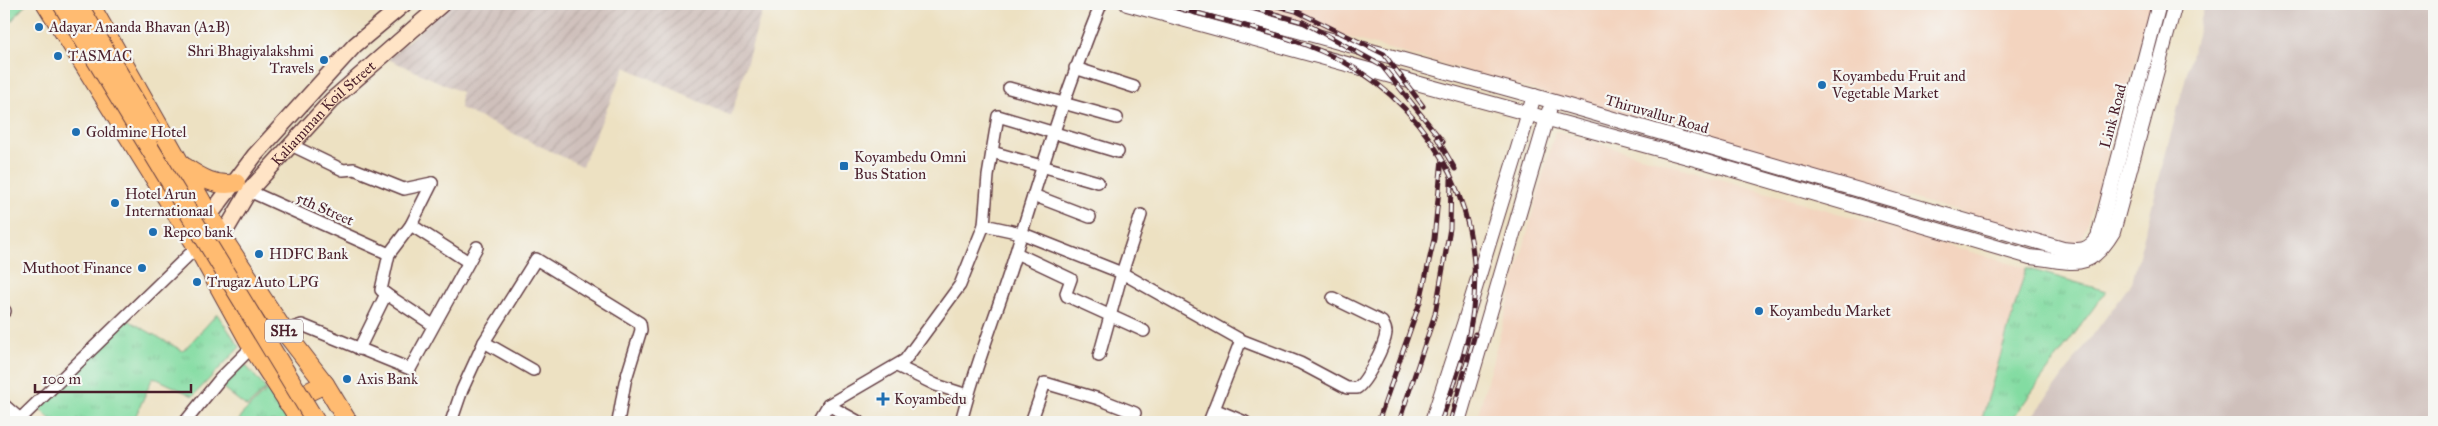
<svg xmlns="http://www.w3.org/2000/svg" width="2438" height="426" font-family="'IM FELL Great Primer',serif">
<defs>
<pattern id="industrial-furrows" width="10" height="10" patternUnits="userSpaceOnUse" patternTransform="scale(1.25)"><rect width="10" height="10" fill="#cfc0bb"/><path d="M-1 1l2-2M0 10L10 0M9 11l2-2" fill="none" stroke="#b3a5a1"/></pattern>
<pattern id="grass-tufts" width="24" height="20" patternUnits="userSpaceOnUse" patternTransform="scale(1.25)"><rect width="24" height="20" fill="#83dca2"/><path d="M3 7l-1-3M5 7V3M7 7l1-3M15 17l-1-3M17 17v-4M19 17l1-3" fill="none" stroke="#73bc8c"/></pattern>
</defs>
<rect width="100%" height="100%" fill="#f6f6f2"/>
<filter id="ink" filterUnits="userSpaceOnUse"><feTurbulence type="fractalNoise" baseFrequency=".02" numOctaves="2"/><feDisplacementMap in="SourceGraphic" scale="10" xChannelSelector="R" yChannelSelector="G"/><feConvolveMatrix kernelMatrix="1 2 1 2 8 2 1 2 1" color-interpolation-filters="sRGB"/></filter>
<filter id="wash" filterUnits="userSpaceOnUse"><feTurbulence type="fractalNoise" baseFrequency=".0096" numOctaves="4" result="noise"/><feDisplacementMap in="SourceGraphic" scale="20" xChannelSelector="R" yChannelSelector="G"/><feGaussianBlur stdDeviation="1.12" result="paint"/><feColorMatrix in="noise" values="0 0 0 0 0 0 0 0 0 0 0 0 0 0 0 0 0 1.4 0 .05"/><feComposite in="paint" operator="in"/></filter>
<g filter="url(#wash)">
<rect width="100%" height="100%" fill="#ede1c2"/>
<g fill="#f3d4bf">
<polygon points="1223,4 2153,4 2080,246 1301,24"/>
<polygon points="1555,131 2026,268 1981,422 1476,422"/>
</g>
<polygon fill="url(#industrial-furrows)" points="450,4 764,4 731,116 625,67 582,166 460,108 461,92 388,59"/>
<polygon fill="#cfc0bb" points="2205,4 2434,4 2434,422 2029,422 2132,282"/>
<g fill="url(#grass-tufts)" stroke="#667e66">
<polygon points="4,4 26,4 4,30"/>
<polygon points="2026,268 2106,291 2010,422 1981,422"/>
<polygon points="217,314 240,347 193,396 153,377 133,422 53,422 38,407 126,319 183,351"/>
<polygon points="242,361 266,389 247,407 219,385"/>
<polygon points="267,390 289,422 238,422 243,413"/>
</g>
</g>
<g filter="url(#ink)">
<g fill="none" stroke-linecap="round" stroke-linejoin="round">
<g stroke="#623c42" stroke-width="14">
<g id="minor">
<polyline points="1075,68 1134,87"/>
<polyline points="1009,88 1117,118"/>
<polyline points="291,145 343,170 354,169 404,189 432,183"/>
<polyline points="992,152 1098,182"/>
<polyline points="249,191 389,254"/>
<polyline points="1033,195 1090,217"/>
<polyline points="411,225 432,183"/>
<path d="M984 225 1021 233 1122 273 1241 340 1300 363 1347 388H1357C1367 381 1385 345 1386 333 1386 328 1384 326 1382 322L1333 298"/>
<polyline points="1016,253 1071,279 1066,293 1067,296 1144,331"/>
<polyline points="386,294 433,325"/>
<polyline points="4,310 5,311"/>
<polyline points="284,331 302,325 410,369 477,247"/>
<polyline points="484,342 533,370"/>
<polyline points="359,349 386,294 381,290 389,254 411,225 467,261"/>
<polyline points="1099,356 1122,273 1141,215"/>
<polyline points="897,366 936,385 967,395"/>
<polyline points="4,405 20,419"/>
<polyline points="828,405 859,422"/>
<polyline points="1214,409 1245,422"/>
<polyline points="17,422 197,247"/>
<polyline points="185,422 220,379 252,347"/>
<polyline points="451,422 462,390 484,342 536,259 640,323 641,330 625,382 618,422"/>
<polyline points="818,422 828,405 905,360 960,285 984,225 988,176 998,116 1118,152"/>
<path d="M961 422C975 364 999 309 1016 252 1041 168 1068 85 1101 4"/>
<polyline points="1031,422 1045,383 1099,399 1135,413"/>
<polyline points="1209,422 1241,340"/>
</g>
</g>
<g stroke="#623c42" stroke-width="16">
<g id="tertiary">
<path d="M1127 4 1706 162 2030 257C2073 261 2088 274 2113 232L2175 4"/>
<path d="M1201 4 1534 96 2063 249C2080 251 2088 252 2098 237L2159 4"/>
<polyline points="1432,422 1465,321 1534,96"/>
<polyline points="1458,422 1549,111"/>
</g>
</g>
<g stroke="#623c42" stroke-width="18">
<g id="secondary">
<polyline points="210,215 255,155 355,45 404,4"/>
<path id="s1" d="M222 237 249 191 332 100 442 4"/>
</g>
</g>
<g stroke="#623c42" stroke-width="20">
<g id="primary">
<polyline points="46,4 197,247 252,347 301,422"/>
<polyline points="90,4 222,237 284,331 325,384 348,422"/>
<path d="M185 167C201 178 216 187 236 183"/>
<polyline points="287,402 325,384"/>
</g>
</g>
<use href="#minor" stroke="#fff" stroke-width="11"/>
<use href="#tertiary" stroke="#fff" stroke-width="14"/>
<use href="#secondary" stroke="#ffe4c6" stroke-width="15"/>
<use href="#primary" stroke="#ffbb71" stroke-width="18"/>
<g stroke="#4a1f2b" stroke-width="5">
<g id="rail">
<path d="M1163 4C1216 19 1273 30 1323 52 1423 94 1486 202 1473 309 1469 347 1453 386 1441 422"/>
<polyline points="1240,4 1303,22 1382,66 1443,142"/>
<polyline points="1270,4 1296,11 1384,54 1423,106"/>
<polyline points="1437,138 1455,169"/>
<polyline points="1378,422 1420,302 1434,239 1442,159"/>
<polyline points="1399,422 1435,314 1450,228 1451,179"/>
<polyline points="1450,422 1475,334"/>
</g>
</g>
<use href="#rail" stroke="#f6f6f2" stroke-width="3" stroke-dasharray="9" stroke-linecap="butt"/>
<g stroke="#623c42" stroke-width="20" stroke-linecap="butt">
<g id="primary-bridge">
<polyline points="62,4 316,422"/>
<polyline points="78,4 154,133"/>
</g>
</g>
<use href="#primary-bridge" stroke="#ffbb71" stroke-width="18"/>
</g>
</g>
<g fill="#1f6fb2" stroke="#f6f6f2" stroke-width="2">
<circle cx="39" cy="27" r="5"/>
<circle cx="58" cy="56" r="5"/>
<circle cx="324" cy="60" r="5"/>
<circle cx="1822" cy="85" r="5"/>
<circle cx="76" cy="132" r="5"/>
<rect x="839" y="161" width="10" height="10" rx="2.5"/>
<circle cx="115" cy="203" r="5"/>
<circle cx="153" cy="232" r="5"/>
<circle cx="259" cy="254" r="5"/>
<circle cx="142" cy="268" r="5"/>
<circle cx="197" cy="282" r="5"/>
<circle cx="1759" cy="311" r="5"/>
<circle cx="347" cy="379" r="5"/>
<path d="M880.5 391.5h5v5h5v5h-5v5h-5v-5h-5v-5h5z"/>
</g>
<g text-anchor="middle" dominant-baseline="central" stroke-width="4.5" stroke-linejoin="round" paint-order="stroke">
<rect fill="#f6f6f2" stroke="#7e6067" stroke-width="1" x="265" y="319.5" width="38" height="23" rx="4"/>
<g font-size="14" font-weight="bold" fill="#4a1f2b">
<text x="284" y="331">SH2</text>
</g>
<g font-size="15" fill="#4a1f2b" stroke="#f6f6f2" text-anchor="start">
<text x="49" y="27">Adayar Ananda Bhavan (A2B)</text>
<text x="314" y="51" text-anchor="end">Shri Bhagiyalakshmi<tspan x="314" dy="17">Travels</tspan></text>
<text x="68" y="56">TASMAC</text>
<text x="1832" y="76">Koyambedu Fruit and<tspan x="1832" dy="17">Vegetable Market</tspan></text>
<text x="86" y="132">Goldmine Hotel</text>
<text x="854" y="157">Koyambedu Omni<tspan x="854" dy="17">Bus Station</tspan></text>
<text x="125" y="194">Hotel Arun<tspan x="125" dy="17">Internationaal</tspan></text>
<text x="163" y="232">Repco bank</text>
<text x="269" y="254">HDFC Bank</text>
<text x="132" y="268" text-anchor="end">Muthoot Finance</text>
<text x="207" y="282">Trugaz Auto LPG</text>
<text x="1769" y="311">Koyambedu Market</text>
<text x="357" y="379">Axis Bank</text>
<text x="894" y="399">Koyambedu</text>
</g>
<g font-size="15" fill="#4a1f2b" stroke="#f6f6f2">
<text stroke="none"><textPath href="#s1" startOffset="161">Kaliamman Koil Street</textPath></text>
<text transform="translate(1657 114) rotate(16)">Thiruvallur Road</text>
<text transform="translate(2113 116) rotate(-75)">Link Road</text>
<text transform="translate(325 209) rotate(24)">5th Street</text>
</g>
</g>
<rect width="2438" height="426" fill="none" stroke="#f6f6f2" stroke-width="20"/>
<path d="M35 384v8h156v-8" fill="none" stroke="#4a1f2b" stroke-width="2.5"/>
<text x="42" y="384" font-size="15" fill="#4a1f2b" stroke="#f6f6f2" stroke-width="4" paint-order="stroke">100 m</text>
</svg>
